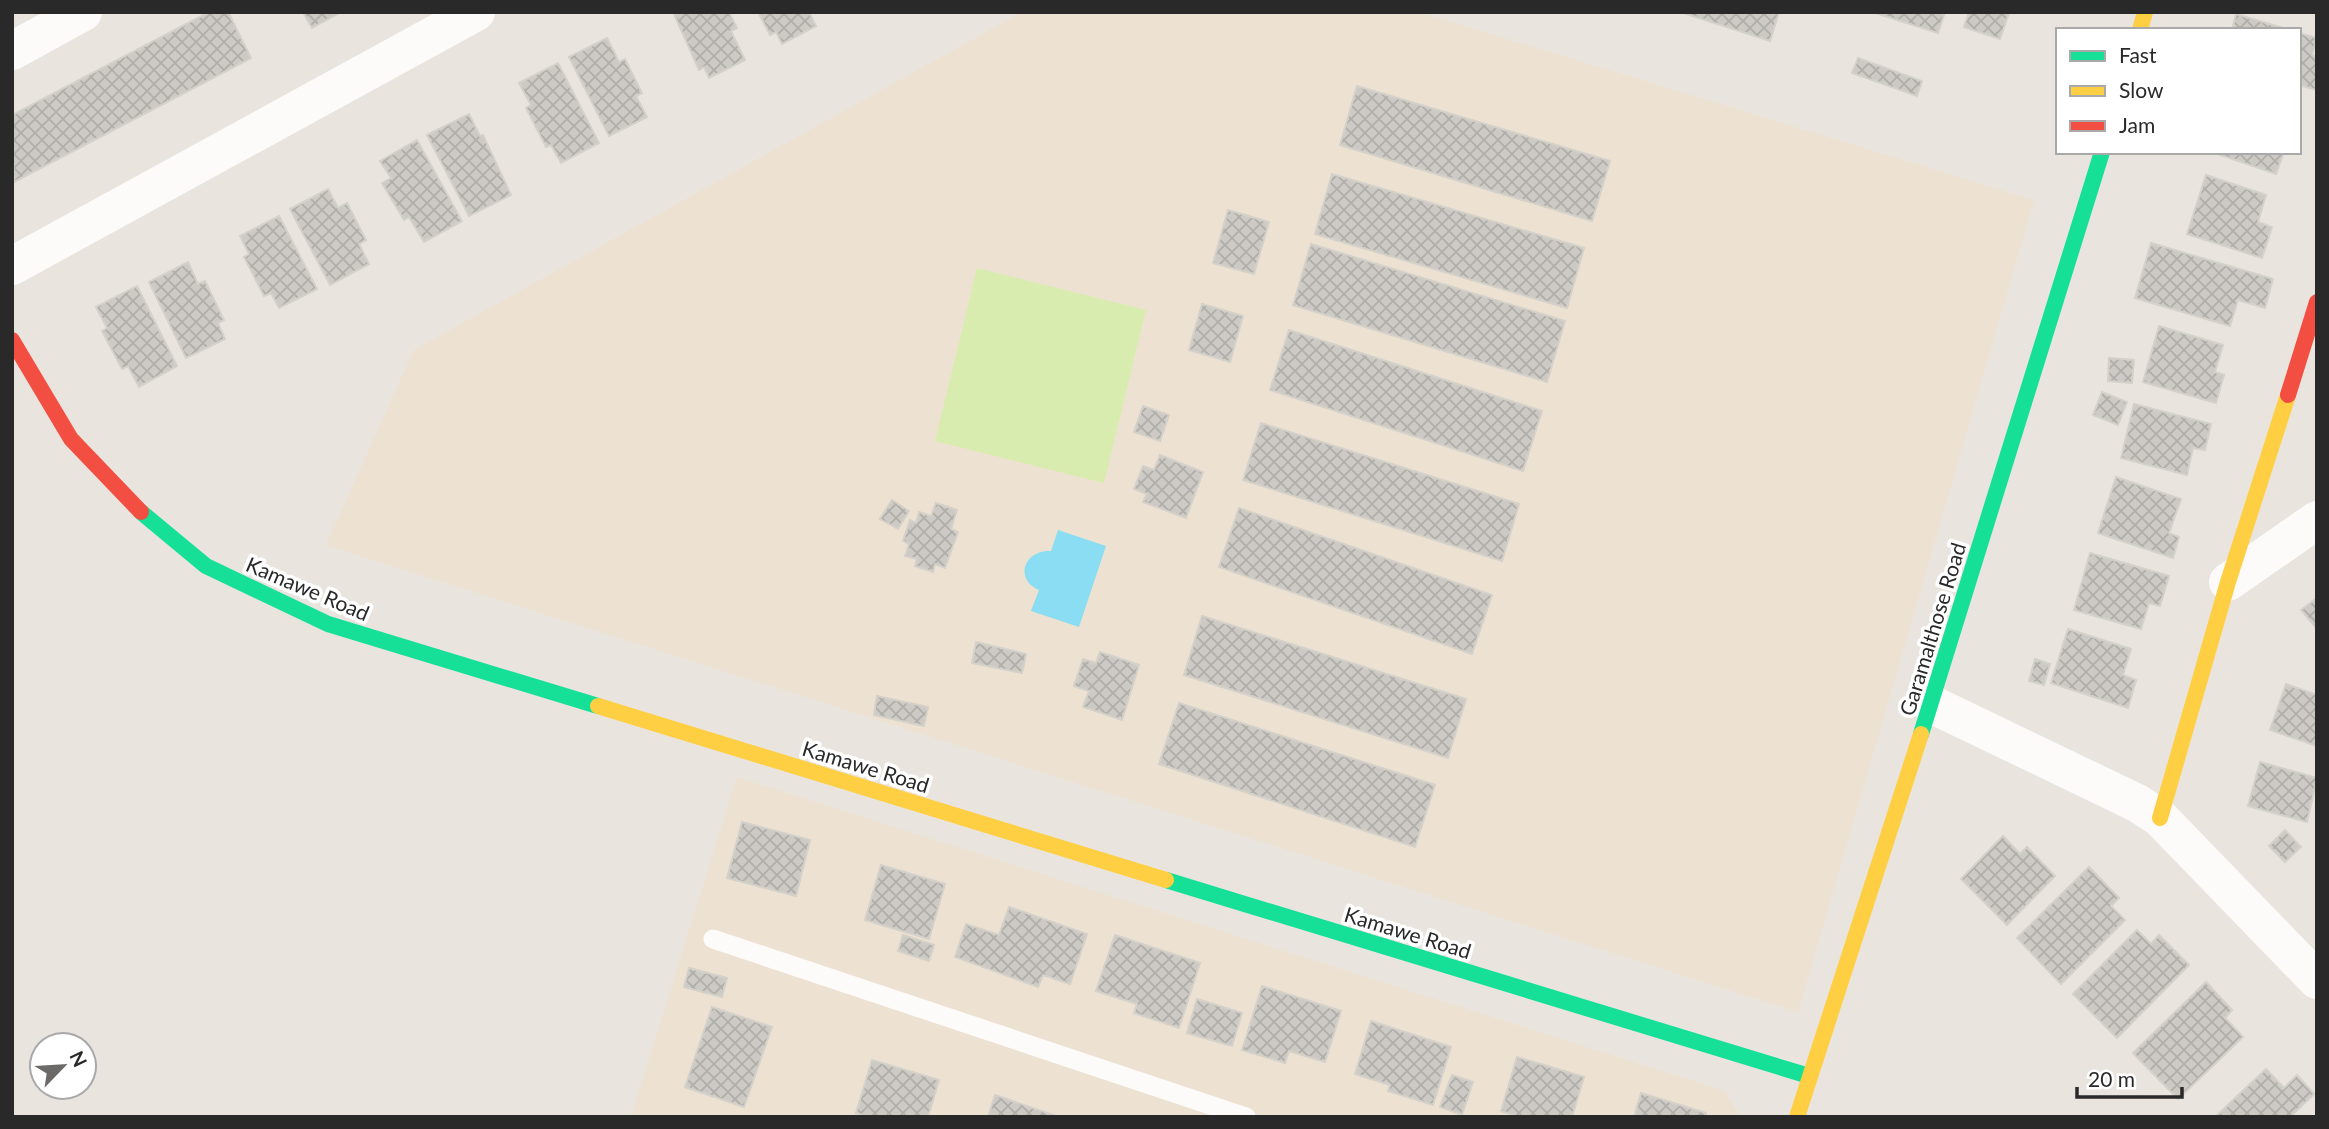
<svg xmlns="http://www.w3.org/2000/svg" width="2329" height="1129" font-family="Lato,sans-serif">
<defs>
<pattern id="building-cross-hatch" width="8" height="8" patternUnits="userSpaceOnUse" patternTransform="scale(1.75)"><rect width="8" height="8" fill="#cdcac5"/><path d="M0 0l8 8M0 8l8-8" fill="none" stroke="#b0aea9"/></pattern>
</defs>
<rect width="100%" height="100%" fill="#e9e4de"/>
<g fill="#ede2d1">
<polygon points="1022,12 1419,12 2034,200 1798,1012 326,545 414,350"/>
<polygon points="737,777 1725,1091 1740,1117 631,1117"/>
</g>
<polygon fill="#d9ecb0" points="977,268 1146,310 1104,483 935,441"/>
<path fill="#8addf2" d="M1058 530 1106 546 1079 627 1031 611 1039 590C1013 579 1025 549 1051 551Z"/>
<g fill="url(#building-cross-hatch)" stroke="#d4d0ca" stroke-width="2">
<polygon points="209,12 228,12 251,58 14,182 12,115"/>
<polygon points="303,12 341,12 312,28"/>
<polygon points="673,12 729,12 737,28 731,31 745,60 709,78 704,67 699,70"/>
<polygon points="758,12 809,12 816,26 782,44 776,32 770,35"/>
<polygon points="1680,12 1779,12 1770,41"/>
<polygon points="1872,12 1945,12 1938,33"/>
<polygon points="1969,12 2009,13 2000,39 1964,27"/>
<polygon points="2236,14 2290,30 2232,30"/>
<polygon points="2299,33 2317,38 2312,55 2317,57 2316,90 2299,85"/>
<polygon points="607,38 619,62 625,59 642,93 636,96 647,117 609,136 569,57"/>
<polygon points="1858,58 1922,81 1917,96 1852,73"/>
<polygon points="558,63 599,143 561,163 551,145 546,147 526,108 531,105 519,83"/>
<polygon points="1357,86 1610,161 1592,221 1340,145"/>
<polygon points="469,114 480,136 483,135 511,195 469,216 427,135"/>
<polygon points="417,140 462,221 424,242 409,217 404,220 382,183 391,178 380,161"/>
<polygon points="2212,152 2284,152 2276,174"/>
<polygon points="1332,174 1584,248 1567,308 1315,234"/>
<polygon points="2206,175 2266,195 2258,222 2272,227 2262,258 2187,234"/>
<polygon points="328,189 338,208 347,203 366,240 359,244 369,264 330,285 290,209"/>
<polygon points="1228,210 1269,222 1254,274 1213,263"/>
<polygon points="279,216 317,289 279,308 271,293 264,296 244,257 249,254 240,236"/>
<polygon points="2151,243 2273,279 2265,308 2238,300 2230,326 2135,298"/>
<polygon points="1311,244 1565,321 1547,382 1293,305"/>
<polygon points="188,262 198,284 205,281 224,320 218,323 225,339 186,358 149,282"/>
<polygon points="137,286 177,366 139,387 128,366 122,369 102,331 107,328 96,307"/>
<polygon points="1202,304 1243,316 1230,362 1189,350"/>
<polygon points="2159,326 2223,345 2215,372 2224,375 2216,403 2143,382"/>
<polygon points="1289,330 1542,411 1523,471 1270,390"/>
<polygon points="2109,358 2134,360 2132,383 2108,381"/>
<polygon points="2102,392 2127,402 2118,425 2093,415"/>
<polygon points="2134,404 2211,424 2205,450 2193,448 2187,475 2121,458"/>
<polygon points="1143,406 1169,415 1160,441 1134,432"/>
<polygon points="1261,423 1519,504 1502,561 1243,480"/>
<polygon points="1160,455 1203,472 1186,518 1143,502 1147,494 1134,489 1143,466 1154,470"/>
<polygon points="2116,477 2181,499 2169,533 2179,537 2173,558 2098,533"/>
<polygon points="892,500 909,511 898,529 880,519"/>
<polygon points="936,503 957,510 951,529 958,532 945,568 935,564 933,572 915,566 917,559 905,556 909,544 903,541 910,520 916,523 919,512 931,516"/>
<polygon points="1239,508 1492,595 1472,654 1219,567"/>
<polygon points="2090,553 2169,576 2160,606 2149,603 2141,629 2074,610"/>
<polygon points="2317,598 2317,629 2301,610"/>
<polygon points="1202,616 1466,699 1448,758 1184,675"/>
<polygon points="2068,629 2131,649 2123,675 2136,680 2128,708 2051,683"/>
<polygon points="976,642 1026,654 1022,673 972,663"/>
<polygon points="1100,652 1139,665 1122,720 1083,707 1089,691 1074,686 1083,659 1096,663"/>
<polygon points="2035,659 2050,664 2044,685 2029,681"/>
<polygon points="2286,684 2317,695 2317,746 2270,730"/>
<polygon points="877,696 928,707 924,726 874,715"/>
<polygon points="1179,703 1435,785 1415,847 1159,764"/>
<polygon points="2260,762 2317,778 2307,822 2248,806"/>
<polygon points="742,822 810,840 796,896 727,878"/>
<polygon points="2285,830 2301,847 2285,862 2269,846"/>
<polygon points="2003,836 2020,854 2027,847 2055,876 2007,925 1961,879"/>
<polygon points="881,865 945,884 929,939 865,920"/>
<polygon points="2089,867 2119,898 2111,906 2125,920 2061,984 2017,938"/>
<polygon points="1009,907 1087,934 1070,984 1043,975 1038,987 955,957 966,924 999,935"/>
<polygon points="2137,930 2151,944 2159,935 2189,965 2117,1038 2073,994"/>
<polygon points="903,935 934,945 929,961 898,951"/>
<polygon points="1115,935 1200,963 1179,1028 1134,1013 1137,1004 1096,991"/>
<polygon points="689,968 727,978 722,997 684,987"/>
<polygon points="2206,982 2232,1010 2225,1018 2243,1037 2178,1099 2133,1053"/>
<polygon points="1262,986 1341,1011 1325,1062 1289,1051 1285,1063 1242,1050"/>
<polygon points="1197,999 1242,1013 1232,1046 1187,1033"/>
<polygon points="712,1007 772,1027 744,1107 685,1087"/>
<polygon points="1371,1021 1451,1047 1433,1105 1388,1091 1390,1085 1355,1074"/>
<polygon points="1517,1057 1584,1077 1572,1117 1519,1117 1501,1111"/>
<polygon points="872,1060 939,1080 928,1117 870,1117 856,1113"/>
<polygon points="2266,1069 2284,1088 2297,1075 2314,1094 2290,1117 2215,1117"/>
<polygon points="1452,1075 1473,1082 1462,1115 1440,1107"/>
<polygon points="1641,1093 1706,1113 1705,1117 1634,1117"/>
<polygon points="995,1095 1059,1117 988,1117"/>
</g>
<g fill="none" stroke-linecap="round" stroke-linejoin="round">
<polyline stroke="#fcfbfa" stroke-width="19" points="713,939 1246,1117"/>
<g stroke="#fcfbfa" stroke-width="38">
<polyline points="12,51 83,12"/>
<polyline points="12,266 476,12"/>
<polyline points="2228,582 2317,520"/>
<polyline points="1931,704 2137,803 2160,818 2317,980"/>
</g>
<g stroke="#16e098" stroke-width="16">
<polyline points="141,512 206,566 328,624 598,706"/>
<polyline points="1921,734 2102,152"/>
<polyline points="1166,880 1809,1076"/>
</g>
<g stroke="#ffcf43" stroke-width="16">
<polyline points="2140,30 2145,12"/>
<polyline points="598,706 1166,880"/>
<polyline points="2160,818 2228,582 2288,395"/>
<polyline points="1797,1117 1921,734"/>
</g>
<g stroke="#f24e42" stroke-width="16">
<polyline points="12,340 71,439 141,512"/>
<polyline points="2288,395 2317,302"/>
</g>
</g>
<g text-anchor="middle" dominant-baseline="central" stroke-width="7" stroke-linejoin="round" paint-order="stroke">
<g font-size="21" fill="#292929" stroke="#fff">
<text transform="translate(308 588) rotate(23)">Kamawe Road</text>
<text transform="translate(1932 629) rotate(-73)">Garamalthose Road</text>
<text transform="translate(866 766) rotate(17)">Kamawe Road</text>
<text transform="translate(1408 932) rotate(17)">Kamawe Road</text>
</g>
</g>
<rect width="2329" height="1129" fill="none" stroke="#292929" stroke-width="28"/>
<rect x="2056" y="28" width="245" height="126" fill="#ffffff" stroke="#a9a9a9" stroke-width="2"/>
<rect x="2070" y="51" width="35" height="10" fill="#16e098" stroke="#a9a9a9" stroke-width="2"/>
<text x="2119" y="63" font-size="21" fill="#292929">Fast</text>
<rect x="2070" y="86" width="35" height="10" fill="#ffcf43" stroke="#a9a9a9" stroke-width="2"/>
<text x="2119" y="98" font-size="21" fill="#292929">Slow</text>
<rect x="2070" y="121" width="35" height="10" fill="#f24e42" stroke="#a9a9a9" stroke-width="2"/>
<text x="2119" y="133" font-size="21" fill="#292929">Jam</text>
<g transform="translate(63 1066) rotate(65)"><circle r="33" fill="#ffffff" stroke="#a9a9a9" stroke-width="2"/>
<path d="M0-5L12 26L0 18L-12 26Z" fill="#6c6a68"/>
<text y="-10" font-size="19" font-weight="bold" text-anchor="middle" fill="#292929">N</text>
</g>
<path d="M2077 1087v10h105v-10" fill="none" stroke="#292929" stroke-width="3.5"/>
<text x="2088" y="1087" font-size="21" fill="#292929" stroke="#ffffff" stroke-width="5" paint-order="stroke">20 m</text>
</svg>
